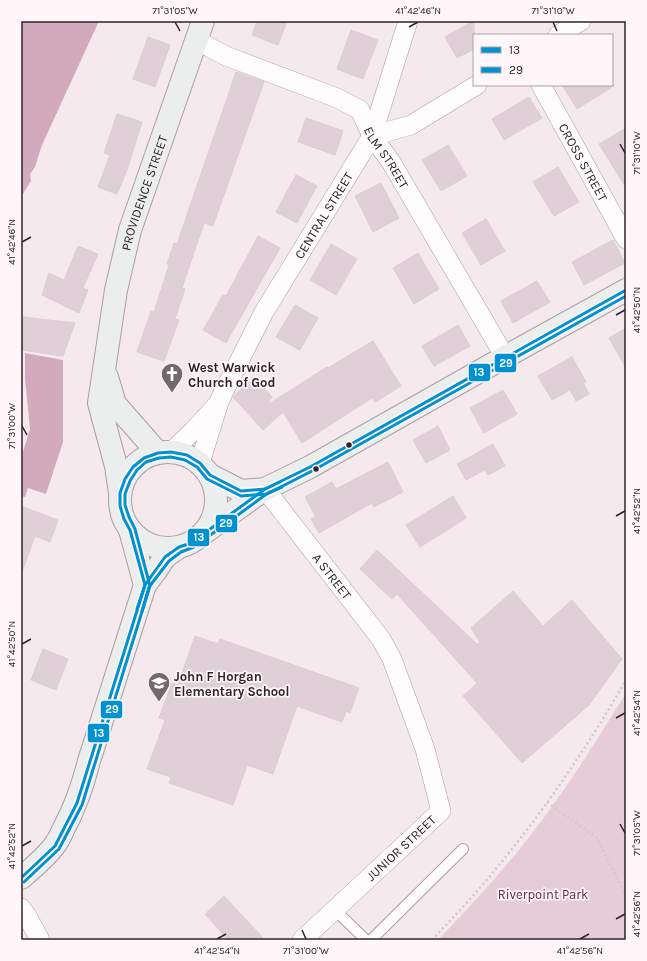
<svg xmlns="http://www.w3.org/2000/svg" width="647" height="961" font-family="Karla,sans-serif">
<rect width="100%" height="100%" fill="#f5e9ee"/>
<path fill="#e6ccd6" d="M626 693V940H438C471 905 504 870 533 832 567 788 597 740 626 693Z"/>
<g fill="#d3aabc">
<polygon points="21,21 99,21 42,145 35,167 30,174 31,181 21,197"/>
<polygon points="25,353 63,360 63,442 46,494 28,488 25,497 21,496 21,458 30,429 25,379"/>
</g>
<g fill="#dfcfd6" stroke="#dbced3">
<polygon points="257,21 287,21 278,45 252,35"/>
<polygon points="473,21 474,21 474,49 457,58 445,37"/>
<polygon points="351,30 378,40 363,79 337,69"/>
<polygon points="148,37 170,45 155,87 133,79"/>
<polygon points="236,72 264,82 213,226 204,223 182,288 185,289 175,319 179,320 164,361 137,352 151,311 154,312 169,265 167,264 174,243 177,244"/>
<polygon points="562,85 615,85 577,109"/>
<polygon points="529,97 542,118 504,140 492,119"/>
<polygon points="117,114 142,122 127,170 117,194 98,187 110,155 104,153"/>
<polygon points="306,118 343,131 335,155 298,142"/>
<polygon points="626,128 626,188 599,144"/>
<polygon points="448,145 467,176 441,191 422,160"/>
<polygon points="558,167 579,202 554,216 533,182"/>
<polygon points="296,175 317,186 297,223 276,212"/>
<polygon points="381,183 399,218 373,232 355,196"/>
<polygon points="486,219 505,251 481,265 462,233"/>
<polygon points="258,236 280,248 226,343 203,330 223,295 226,296"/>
<polygon points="613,240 625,263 584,285 572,262"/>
<polygon points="331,244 357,259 336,295 310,280"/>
<polygon points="78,246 98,254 83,288 88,290 79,313 42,295 49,273 64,280"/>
<polygon points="418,253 439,289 414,304 393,268"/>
<polygon points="537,281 550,302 513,323 501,301"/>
<polygon points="295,305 318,318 300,350 276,337"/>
<polygon points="23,317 75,323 63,356 21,350"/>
<polygon points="458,325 470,346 434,366 422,346"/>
<polygon points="626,328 626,368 609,338"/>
<polygon points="373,341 401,386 375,402 372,398 302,443 283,412 263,430 233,397 254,377 272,397 267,405 327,367 328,368"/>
<polygon points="572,357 586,382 583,383 589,394 576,401 570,390 552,400 538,376"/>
<polygon points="503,390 517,414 484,433 470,408"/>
<polygon points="438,426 450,450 426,463 413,440"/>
<polygon points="493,444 505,466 488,475 485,470 466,480 457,464"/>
<polygon points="388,462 403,492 374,507 372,503 319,533 311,519 316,517 305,497 332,482 336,489"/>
<polygon points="453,496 466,518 420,547 406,525"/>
<polygon points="21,506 58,520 50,542 35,536 23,569 21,569"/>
<polygon points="377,550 477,644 480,642 471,628 513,591 543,626 572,600 622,659 589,705 522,763 463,696 477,683 397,594 392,599 360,569"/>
<polygon points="195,636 218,644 220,639 359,688 350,713 346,711 342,722 297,706 273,774 247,765 233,805 169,783 171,777 147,769 165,720 159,718 172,683 178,685"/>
<polygon points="43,649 68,659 56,690 31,680"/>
<polygon points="224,896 265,940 228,940 205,914"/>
</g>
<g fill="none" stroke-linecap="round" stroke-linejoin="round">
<g stroke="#aa9ea3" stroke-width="12">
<g id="service">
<polyline points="335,910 366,940"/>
<polyline points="371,940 463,849"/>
</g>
</g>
<g stroke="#aa9ea3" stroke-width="20">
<g id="minor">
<polyline points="558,35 581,21"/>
<path id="s1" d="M196 40 226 56 337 98 360 110 372 136 391 162 505 357"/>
<path id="s2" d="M541 85 626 239"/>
<polyline points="372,136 411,125 477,85"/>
<polyline points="171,452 193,431 216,406"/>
<path id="s3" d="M200 463 219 402 224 391 264 312 372 136 408 21"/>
<path id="s4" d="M265 489 381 639 392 659 425 749 441 811 302 940"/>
<polyline points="21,908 27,916 40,940"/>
</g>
</g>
<g stroke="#aa9ea3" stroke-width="24">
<g id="secondary">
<polyline points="107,377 115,404 158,453"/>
<circle cx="168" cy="500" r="48"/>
<polyline points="210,475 241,491 265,489"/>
<path id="s5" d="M120 493 116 466 99 403 116 290 130 230 203 21"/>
<polyline points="130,530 145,585"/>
<polyline points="201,535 265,489 310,467 505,357 626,290"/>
<path d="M21 878C33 868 45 858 54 846 58 841 61 835 63 830 75 808 83 785 89 761L145 585 155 572 165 557 179 547"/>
</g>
</g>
<g stroke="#cfcacd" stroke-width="2.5" stroke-dasharray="2 3" stroke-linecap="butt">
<polyline points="547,802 598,839 626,897"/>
<path d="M432 940C453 917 476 894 495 870 544 811 588 746 626 680"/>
</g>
<use href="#service" stroke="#fefcfc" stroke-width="10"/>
<use href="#minor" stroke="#fefcfc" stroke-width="19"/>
<use href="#secondary" stroke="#eceeee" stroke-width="22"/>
<g stroke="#fef6f9" stroke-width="6">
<g id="bus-1">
<polyline points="137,609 145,585 165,557 179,547 191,543 265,489 280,482"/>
<polyline points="21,878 55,846 77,803 145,585 130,530 124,519 120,506 120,493 125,479 133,467 144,458 158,453 171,452 187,455 200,463 210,475 241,491 265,489 310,467 626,290"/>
</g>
</g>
<g stroke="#fef6f9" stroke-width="6">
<g id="bus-2">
<polyline points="142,611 149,587 169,561 181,552 194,547 268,493 282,487"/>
<polyline points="24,882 59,849 82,805 150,586 135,529 129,517 125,505 125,494 130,481 137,470 146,462 159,458 171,457 185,460 197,467 207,479 241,496 267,494 312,471 626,296"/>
</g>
</g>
<use href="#bus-1" stroke="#0092d0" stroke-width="3"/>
<use href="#bus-2" stroke="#0092d0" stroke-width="3"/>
</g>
<path fill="none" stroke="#302228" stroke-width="1.5" d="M175 22 180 31M553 22 557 31M409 27 418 22M620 144 625 153M22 242 31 237M616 315 625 310M22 426 27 435M616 516 625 511M22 644 31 639M616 718 625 713M620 824 625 833M22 846 31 841M616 919 625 914M302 930 306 939M217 939 226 934M580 939 589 934"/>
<defs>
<g id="church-pin" transform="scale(1.15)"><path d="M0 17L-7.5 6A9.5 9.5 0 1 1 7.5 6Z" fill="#75686d" stroke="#fef6f9"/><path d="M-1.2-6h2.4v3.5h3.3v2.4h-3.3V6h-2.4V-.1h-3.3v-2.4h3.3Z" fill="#fff"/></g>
<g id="school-pin" transform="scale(1.15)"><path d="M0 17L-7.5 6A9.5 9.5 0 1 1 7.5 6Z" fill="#75686d" stroke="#fef6f9"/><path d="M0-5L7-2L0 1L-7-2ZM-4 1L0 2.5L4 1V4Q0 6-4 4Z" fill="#fff"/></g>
</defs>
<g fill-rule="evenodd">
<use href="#church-pin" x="172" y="374"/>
<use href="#school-pin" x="159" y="683"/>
</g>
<g fill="#302228" stroke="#fef6f9" stroke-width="1.5">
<circle cx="349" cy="445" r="3.5"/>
<circle cx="316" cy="469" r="3.5"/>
</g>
<g text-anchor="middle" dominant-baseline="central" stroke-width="3.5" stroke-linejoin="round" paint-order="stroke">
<g font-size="13" fill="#302228" stroke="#fef6f9">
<text stroke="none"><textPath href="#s1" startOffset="233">ELM STREET</textPath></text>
<text stroke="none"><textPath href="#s2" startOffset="88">CROSS STREET</textPath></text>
<text stroke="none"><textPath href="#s5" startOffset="308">PROVIDENCE STREET</textPath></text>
<text stroke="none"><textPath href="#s3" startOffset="278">CENTRAL STREET</textPath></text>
<text stroke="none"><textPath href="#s4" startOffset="110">A STREET</textPath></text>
<text transform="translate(401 848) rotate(-43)">JUNIOR STREET</text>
</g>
<g font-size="13" font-weight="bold" fill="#302228" stroke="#fef6f9" text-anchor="start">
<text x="188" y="367">West Warwick<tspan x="188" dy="15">Church of God</tspan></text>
<text x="174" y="676">John F Horgan<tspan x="174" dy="15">Elementary School</tspan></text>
</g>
<g font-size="13" fill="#652545" stroke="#fef6f9">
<text x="543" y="894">Riverpoint Park</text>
</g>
</g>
<g stroke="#fef6f9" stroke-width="1.5">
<rect x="494" y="353" width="23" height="20" rx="4" fill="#0092d0"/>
<rect x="468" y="363" width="23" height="19" rx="4" fill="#0092d0"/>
<rect x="215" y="514" width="23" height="19" rx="4" fill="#0092d0"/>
<rect x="187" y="528" width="23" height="19" rx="4" fill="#0092d0"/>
<rect x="100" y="700" width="23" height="19" rx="4" fill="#0092d0"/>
<rect x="87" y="723" width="23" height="20" rx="4" fill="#0092d0"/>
</g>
<g font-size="11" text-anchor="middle" font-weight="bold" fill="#fff">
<text x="506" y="367">29</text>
<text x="479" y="376">13</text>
<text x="226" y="527">29</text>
<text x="199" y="541">13</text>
<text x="112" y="713">29</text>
<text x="99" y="737">13</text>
</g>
<rect width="647" height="961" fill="none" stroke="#fef6f9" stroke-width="44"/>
<rect x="473" y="34" width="140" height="52" fill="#fef6f9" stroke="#aca1a5"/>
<rect x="481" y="47" width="20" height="6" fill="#0092d0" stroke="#aca1a5"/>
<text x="509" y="54" font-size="12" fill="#302228">13</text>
<rect x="481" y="67" width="20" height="6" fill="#0092d0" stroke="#aca1a5"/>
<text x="509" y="74" font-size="12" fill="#302228">29</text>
<rect x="22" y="22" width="603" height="917" fill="none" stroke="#302228" stroke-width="1.5"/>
<g font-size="10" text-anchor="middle" fill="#302228">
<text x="175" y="14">71°31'05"W</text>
<text x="418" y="14">41°42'46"N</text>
<text x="553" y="14">71°31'10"W</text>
<text transform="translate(636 153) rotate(-90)" y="4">71°31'10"W</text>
<text transform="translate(11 242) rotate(-90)" y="4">41°42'46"N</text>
<text transform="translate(636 310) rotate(-90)" y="4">41°42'50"N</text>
<text transform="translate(11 426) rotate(-90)" y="4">71°31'00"W</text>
<text transform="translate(636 511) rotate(-90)" y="4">41°42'52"N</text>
<text transform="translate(11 644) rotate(-90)" y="4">41°42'50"N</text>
<text transform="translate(636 713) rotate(-90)" y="4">41°42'54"N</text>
<text transform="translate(636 833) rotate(-90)" y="4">71°31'05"W</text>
<text transform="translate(11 846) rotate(-90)" y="4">41°42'52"N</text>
<text transform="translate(636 914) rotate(-90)" y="4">41°42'56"N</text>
<text x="217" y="954">41°42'54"N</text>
<text x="306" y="954">71°31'00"W</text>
<text x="580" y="954">41°42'56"N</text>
</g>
</svg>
